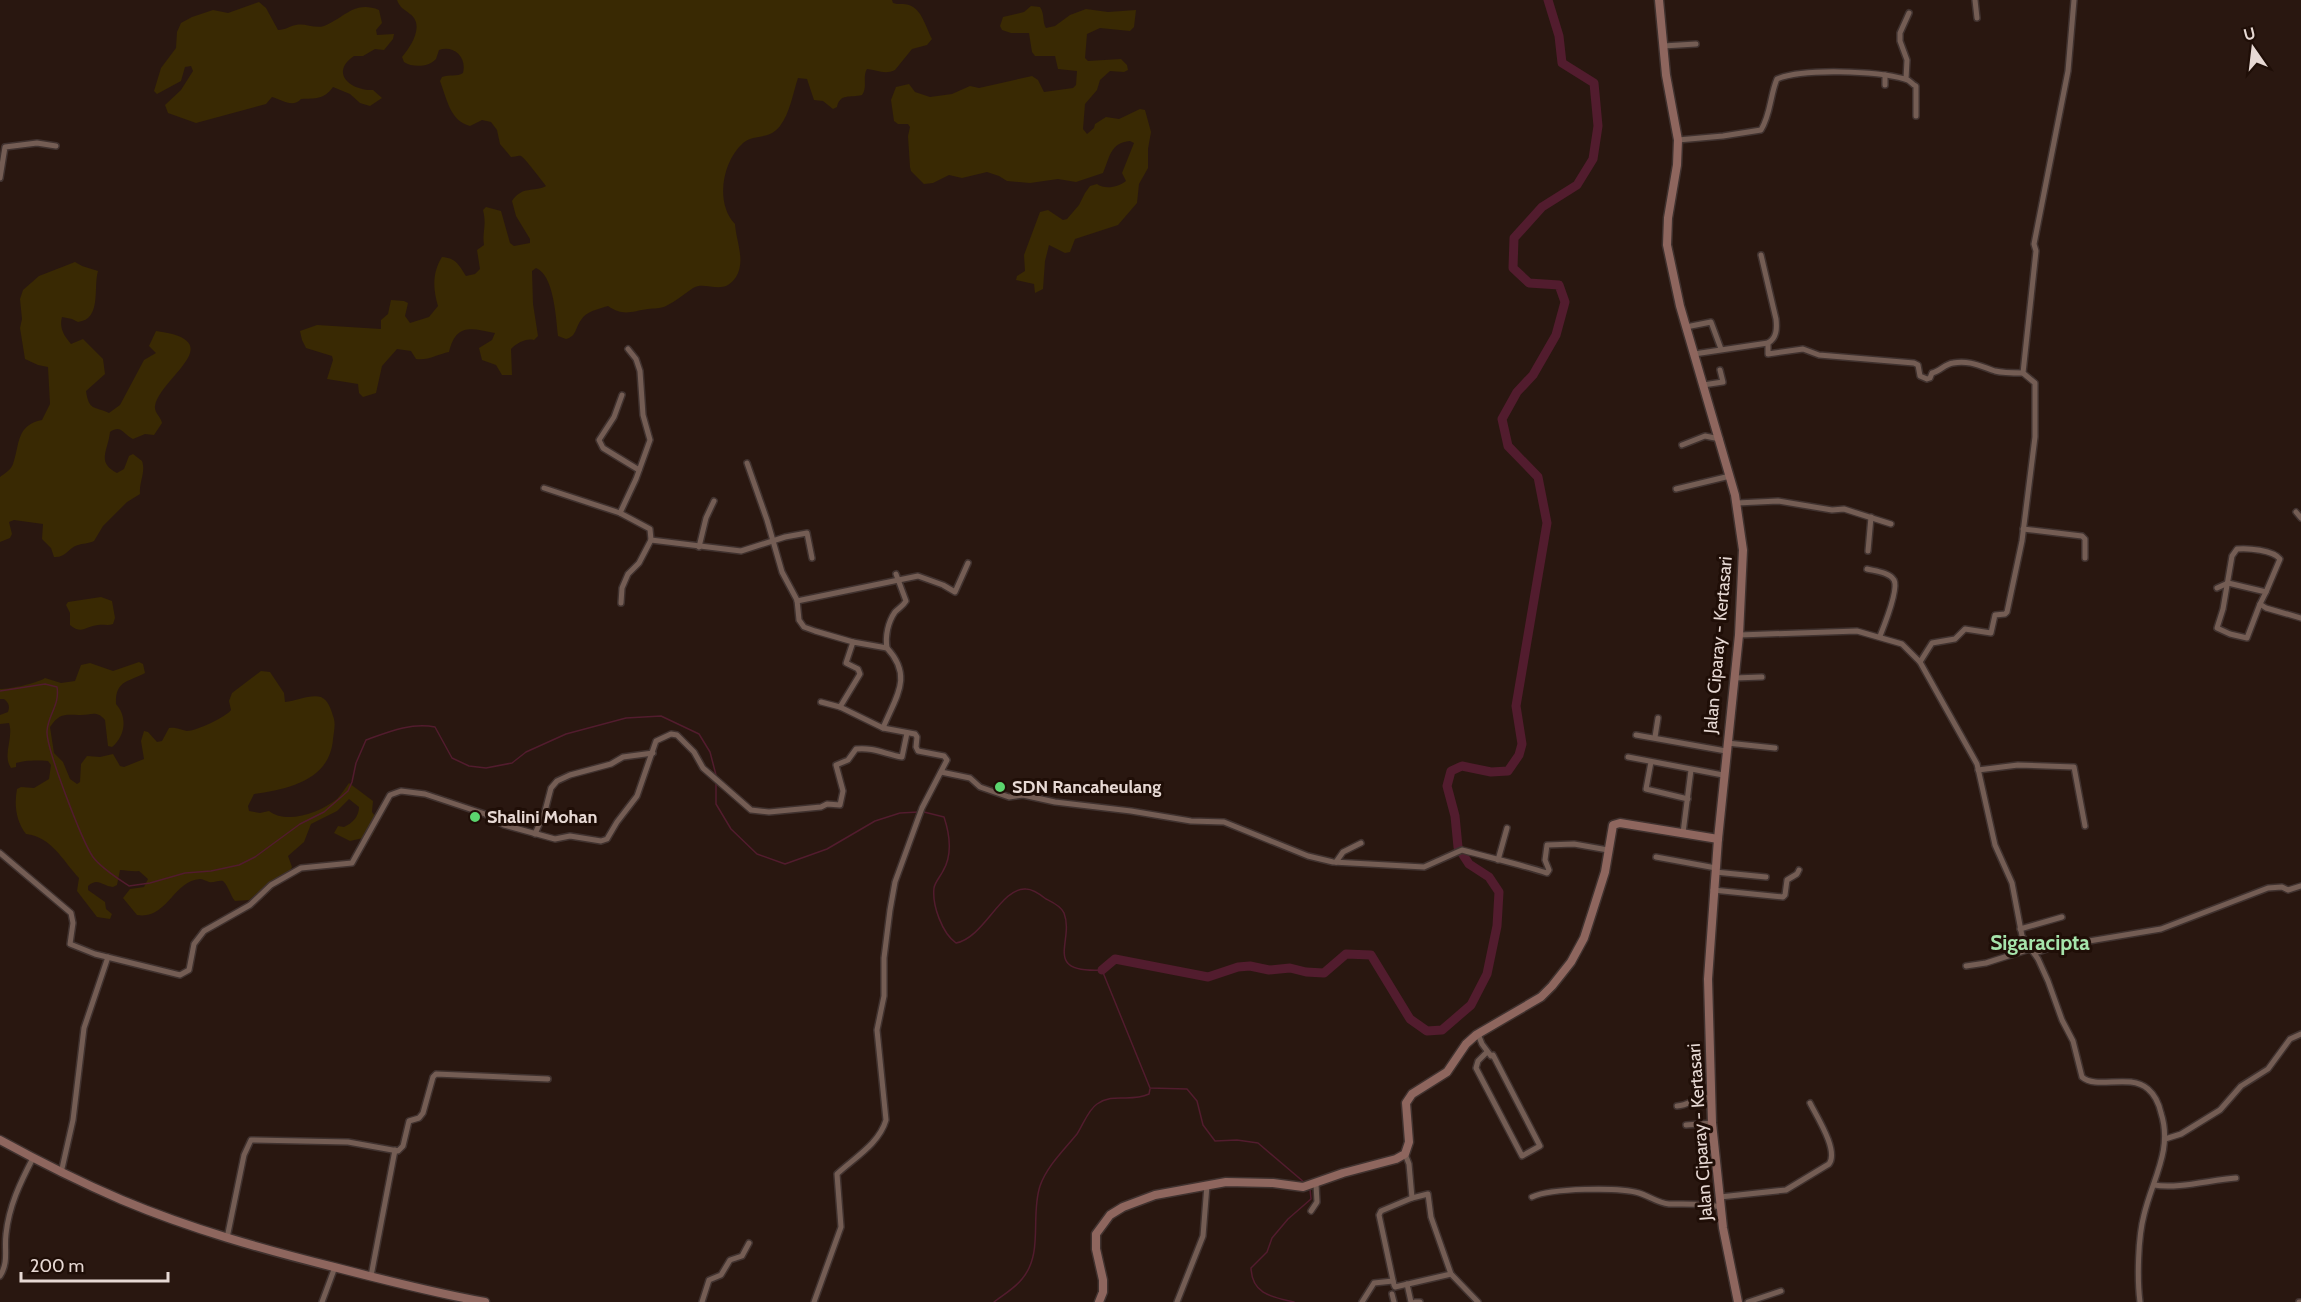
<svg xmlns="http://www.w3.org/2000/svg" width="2301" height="1302" font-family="Cabin,sans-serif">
<rect width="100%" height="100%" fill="#291710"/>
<g fill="#392903">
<path d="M397 0H892L893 3C898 5 904 3 909 5 922 9 926 28 932 39L927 45 912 49 895 70C885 75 877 70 867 69 862 77 868 87 862 95 850 98 840 93 837 107L833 109 823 101 814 100 807 79 798 78C793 93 790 113 780 126 768 141 755 133 743 143 722 162 715 203 735 224 736 241 746 261 736 277 723 297 706 280 693 288 684 294 676 301 666 306 660 309 654 308 648 309 632 311 624 317 608 306 599 309 586 311 581 320 575 328 577 336 566 339L558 336C556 318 554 275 536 268L532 271 533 304 538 336 534 340C526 338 517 343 511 349L512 375H502L496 365 482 360 479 348 492 340 495 333C471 328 456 323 449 352 438 354 428 361 416 359L411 351 397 349 382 366 376 393 363 397 359 393 358 384 327 379 333 360 332 356 306 348 302 340 300 331 317 325 381 329V320L388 314 391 300 404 301 408 303 405 316 410 323 429 317 438 306C433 289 432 273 442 257 456 258 459 265 466 276L475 274 480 269 477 250 484 245C482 231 487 226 483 210L486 207 501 211 510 243 514 246 530 243V239L516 216 512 201C523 185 533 193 546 186 543 182 524 157 521 156 520 155 513 157 511 157L500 144 497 130 491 122 482 120 470 126C450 121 447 99 440 81L442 77C449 74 457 77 463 73 467 57 454 45 439 50L436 59C429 67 413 68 404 62L402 57C411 46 425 25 410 14 404 9 400 8 397 0Z"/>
<path d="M259 2 266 8 278 30C286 30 289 26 296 25 305 23 315 29 324 26 345 18 354 0 379 10L382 23 376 30 377 35 394 34 393 39 384 50 375 49 363 56H354C329 73 351 91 373 90L382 98 370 106 360 103 350 94 333 87C324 100 315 98 301 99 293 108 282 100 272 97L266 104 196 123 168 113 165 105 181 90 193 71 191 66 185 67 181 81 157 94 154 91 161 68 176 48 177 32 181 23 192 17 213 10 228 13Z"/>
<path d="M1031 6 1040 7C1045 14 1042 22 1046 28L1055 26 1070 15 1086 9 1108 12 1136 10 1134 27 1130 31 1100 28 1087 34 1085 58 1088 61 1121 59 1127 65 1128 70 1124 72 1110 71 1100 80 1097 90 1085 104 1083 129 1087 134 1094 128 1095 124 1106 117 1119 119 1140 109 1145 110 1151 132 1148 149V168L1139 184 1137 203 1118 225 1075 239 1070 252 1065 253 1049 245 1045 261 1043 289 1035 293 1034 284 1016 280 1017 276 1025 271 1024 255 1040 212 1048 210 1063 220 1067 219 1079 205 1085 193 1090 186 1097 184C1105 190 1119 187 1126 181L1122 173 1134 143 1130 141C1110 143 1110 157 1103 173L1076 182 1058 179 1030 183 1007 181 999 176 987 172 962 178 949 175 933 183 924 184 911 171 910 167 908 136 910 127 908 124H898L894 121 891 100 896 87 909 84 915 92 930 97 952 94 970 86 979 88 1032 76 1038 80 1044 92 1073 88 1076 85 1077 71 1058 69 1055 56H1035L1032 52 1029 33H1011L1002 30 1000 26 1003 17 1024 12Z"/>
<path d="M75 262 82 266 98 271C93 288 102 319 78 322L72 319 62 317C59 328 64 336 71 344L83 339 103 359 105 374 86 391C89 411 94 406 109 413L120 405 144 360 156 353 149 346 156 331C232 341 160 377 155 406 154 413 161 417 162 423L154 435 145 434 133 439C123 434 121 424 110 432 108 451 96 462 117 473L124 469 129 456 133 454 142 461C146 472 139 482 140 494L127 502 103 526 94 541C88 544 83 543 78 545 68 548 66 558 54 557L51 548 42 539 43 524 14 520 9 522 12 534 10 538 0 542V477C5 473 11 470 13 464 20 444 16 425 42 420L50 404 48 367 38 365 25 359 20 328 22 319 20 299 23 290 39 276Z"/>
<path d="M101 597 112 601 115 618 113 624C108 626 103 624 98 625 86 626 82 635 70 625V613L66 605 68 602Z"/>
<path d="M139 662 143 664 145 673C129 682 115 680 116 704 128 717 125 737 112 747L108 746 105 720C97 710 91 715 81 715 66 715 60 712 50 727L54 753 63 762 70 779 77 784 80 782 81 764 87 756 100 757 113 754 120 766 124 767 144 759 141 741 144 731 148 732 157 742 162 741 169 728C177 727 180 730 187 731 196 731 226 717 231 710L229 701 232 693 261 671 270 672 284 693 285 702C297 701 310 694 321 697 328 700 331 709 333 716 336 723 334 731 333 739 330 780 289 789 254 794L248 806 249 811 260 813 269 811C287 825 321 812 337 799 342 794 345 788 349 783L373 801 372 812 379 821 372 836 350 841 334 833 338 826 344 827C353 823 359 816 359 807L349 799 337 811 311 824 304 842 288 856 292 867 290 871 275 879 249 900 235 901C230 895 229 887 223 881 218 880 214 883 209 882 206 881 203 879 200 879 173 881 167 920 137 915L123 898 130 889 144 887 148 879 139 871C132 872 127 870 120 870L117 885 113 887C102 886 98 877 88 886V890L105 902 106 909 112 914 110 919 97 917 77 891 79 878C63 861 52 837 26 834 16 821 14 805 17 789L21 787 34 788 49 779 51 765 48 761C39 760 24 760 16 763V767L11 768C2 755 14 738 9 723L0 724V715L8 712C10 706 9 703 4 699H0V689C10 689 38 683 45 678L61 683 75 681 81 665 90 663 113 671Z"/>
</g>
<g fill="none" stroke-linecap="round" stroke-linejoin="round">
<g stroke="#521c2e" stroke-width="1.5">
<path d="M0 691 45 684 57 687C60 705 48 715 47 731 46 748 82 841 93 857 101 868 117 878 129 886L150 883 185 873 211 871 239 865 255 857 300 824 324 812 348 791 352 782 356 763 366 740C388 732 412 722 435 727L452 758 469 766 486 768 512 763 526 752 566 734 626 718 661 716 699 734 710 752 716 775"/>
<polyline points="716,783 716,804 731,829 757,854 785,864 827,849 875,821 900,813 919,812"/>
<path d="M924 812 944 817C950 835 953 854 943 871 940 877 935 882 934 888 932 905 942 933 956 943 984 938 1001 887 1026 889 1032 889 1041 895 1046 899 1052 902 1061 906 1064 913 1075 941 1041 973 1102 970L1150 1088 1187 1089 1197 1101 1203 1125 1215 1141 1237 1140 1258 1143 1305 1183"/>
<path d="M994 1302C1003 1295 1015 1288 1022 1279 1044 1253 1030 1216 1040 1186 1047 1166 1064 1150 1077 1134 1083 1125 1088 1110 1097 1104 1114 1092 1129 1103 1149 1094L1150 1089"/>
<path d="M1294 1302C1273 1297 1252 1295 1251 1268L1267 1252 1272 1238 1288 1219 1311 1199 1310 1189"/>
</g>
<polyline stroke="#521c2e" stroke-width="9" points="1102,970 1115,959 1208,977 1238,967 1250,966 1269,970 1290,968 1306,972 1324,973 1346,954 1371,955 1410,1019 1427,1031 1442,1030 1471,1005 1487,974 1497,926 1499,892 1489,877 1469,864 1458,847 1455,816 1447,786 1451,771 1462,766 1491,772 1508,771 1519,755 1522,744 1516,706 1547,523 1538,477 1508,446 1502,419 1517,392 1533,375 1556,335 1565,302 1559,285 1529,283 1513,268 1514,238 1542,207 1577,185 1593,159 1598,126 1594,83 1562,63 1559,36 1548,0"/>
<g stroke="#40322f" stroke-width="8">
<g id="street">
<polyline points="1975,0 1977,18"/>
<polyline points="1663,46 1696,44"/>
<polyline points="1906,79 1907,60 1900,41 1900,33 1909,13"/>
<polyline points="1885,85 1885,75"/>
<path d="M1678 140 1723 136 1761 130C1771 114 1770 95 1777 79 1804 68 1876 71 1905 79 1911 80 1911 84 1916 86V116"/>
<polyline points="0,178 5,147 37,143 56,146"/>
<path d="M1761 255 1776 319C1777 328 1777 338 1768 343V354L1803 349 1819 355 1914 363 1918 365 1920 376 1927 379 1930 378 1932 373C1940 371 1945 364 1953 363 1969 360 1980 366 1995 371 2003 373 2014 373 2023 373"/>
<polyline points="1686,327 1711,322 1721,349"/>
<polyline points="1694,354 1768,343"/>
<polyline points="1703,385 1723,382 1720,370"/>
<polyline points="622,395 614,417 599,440 603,448 639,470"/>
<polyline points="1682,445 1705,436 1720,439"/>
<polyline points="747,463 767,520 782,572 797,600 799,620 804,627 815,631 853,642"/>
<polyline points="544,488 620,513 650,529 651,540 741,551 785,537 807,533 812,558"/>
<polyline points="1676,489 1730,476"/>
<polyline points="1737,503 1778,501 1832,510 1844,509 1891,524"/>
<polyline points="2296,512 2301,518"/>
<polyline points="620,513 636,479 650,440 643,415 640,371 636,359 628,349"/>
<polyline points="2023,529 2082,536 2085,539 2085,558"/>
<polyline points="699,547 706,518 714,501"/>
<polyline points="1868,551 1871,517"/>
<path d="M1867 569C1875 571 1889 572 1894 580 1899 589 1884 626 1880 636"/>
<polyline points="2217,588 2228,583 2266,592 2260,604 2266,608 2301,618"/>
<polyline points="797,601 918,576 943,585 955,592 968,563"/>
<polyline points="621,603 622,588 628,574 639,563 651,540"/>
<path d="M2260 604 2247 638 2230 634 2217 628 2223 609 2232 556 2237 549C2248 548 2273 550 2280 559L2266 592"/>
<path d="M1739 635 1857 631 1902 644 1920 662 1977 764 1995 845 2012 883 2022 936 2038 959 2048 981 2062 1020 2073 1041 2082 1077C2097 1090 2129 1073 2148 1089 2155 1095 2159 1104 2161 1113 2173 1150 2152 1180 2144 1215 2138 1237 2137 1279 2140 1302"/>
<polyline points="1920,662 1932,643 1955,639 1965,629 1991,633 1995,615 2005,614 2007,612 2022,541 2035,437 2035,383 2023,373 2036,251 2034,244 2068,71 2074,0"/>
<polyline points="1734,678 1762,677"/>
<path d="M840 707 860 674 858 669 846 663 853 642 887 648C885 636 888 622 895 612 899 608 903 606 906 601L896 574"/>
<path d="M883 728C895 698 914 677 887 648"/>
<polyline points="1636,735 1726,751"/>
<polyline points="1655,737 1658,718"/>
<polyline points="1727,743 1775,748"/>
<polyline points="1628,757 1723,775"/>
<polyline points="1651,762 1646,789 1688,799"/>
<polyline points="1978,770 2018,765 2074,767 2085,826"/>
<path d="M941 772 970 778 980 787 1009 797 1023 795 1055 802 1131 811 1191 821 1224 822 1308 856 1333 862 1424 867 1462 850C1491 858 1519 864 1547 873L1549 870 1545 860 1547 845 1574 844 1608 850"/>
<polyline points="1683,833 1691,770"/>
<polyline points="535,834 545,811 551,788 557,781 570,775 611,764 623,757 653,753"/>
<path d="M0 853 71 913 73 923 70 944 95 954 180 975 189 970 194 944 204 931 250 905 271 885 301 868 352 863 390 795 401 791 425 794 485 814 504 825 555 839 570 836 601 841 607 839 617 822 637 796 656 741 671 734 677 735 694 752 703 768 751 810 769 812 821 807 827 804 840 805 843 791 836 765 848 760 856 749C873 747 885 754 902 757L907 733"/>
<polyline points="1656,857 1716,868"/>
<polyline points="1498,860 1507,828"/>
<polyline points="1336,862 1343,852 1361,843"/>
<polyline points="1715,872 1766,877"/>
<polyline points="1713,890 1783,897 1785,895 1787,880 1797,874 1799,870"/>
<polyline points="2020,929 2062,917"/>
<polyline points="2035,953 2053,947 2161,929 2268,888 2282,887 2288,890 2301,886"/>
<polyline points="1966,966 1986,963 2030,949"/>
<polyline points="1478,1034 1482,1044 1491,1056 1493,1055 1540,1146 1522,1156 1476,1068 1478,1061 1487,1052"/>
<path d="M1677 1106C1692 1105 1693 1096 1711 1098"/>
<polyline points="1686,1125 1712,1123"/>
<polyline points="2165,1139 2181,1134 2220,1110 2241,1086 2268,1069 2290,1039 2301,1034"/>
<polyline points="1405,1154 1409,1164 1412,1198 1381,1211 1379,1215 1394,1285 1395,1287 1451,1274"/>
<polyline points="61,1173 73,1120 84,1028 108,957"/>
<path d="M2154 1185C2178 1189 2210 1180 2236 1178"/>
<path d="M1532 1197C1551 1188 1619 1187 1639 1193 1649 1196 1658 1203 1669 1204 1686 1204 1704 1203 1721 1207"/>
<path d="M1720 1197 1786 1190 1829 1164C1839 1151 1817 1117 1810 1103"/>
<polyline points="1412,1198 1428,1194 1431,1217 1451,1274 1478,1302"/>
<polyline points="1311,1211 1317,1202 1316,1184"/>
<polyline points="227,1238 244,1155 251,1140 348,1142 398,1151 403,1146 409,1121 419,1118 423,1113 433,1077 436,1074 548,1079"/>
<path d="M0 1276C9 1262 4 1250 6 1234 9 1206 20 1183 33 1158"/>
<polyline points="371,1276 395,1150"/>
<polyline points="1407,1284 1411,1302"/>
<polyline points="1392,1294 1394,1302"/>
<polyline points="322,1302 335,1267"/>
<polyline points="702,1302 709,1280 721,1275 730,1260 742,1256 749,1243"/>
<path d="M814 1302 841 1227 837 1174C854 1158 879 1144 886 1120L877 1030 884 996V958L890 910 895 882 922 808 947 760 944 756 918 751 916 747 917 737 915 734 883 728 840 707 821 702"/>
<polyline points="1177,1302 1203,1236 1207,1185"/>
<polyline points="1362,1302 1374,1283 1393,1281"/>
<polyline points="1415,1302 1420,1302"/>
<polyline points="1748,1302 1781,1291"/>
<polyline points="2299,1302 2301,1302"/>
</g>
</g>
<g stroke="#40322f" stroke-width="11">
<g id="secondary">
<polyline points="1659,0 1666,75 1678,140 1677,165 1668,218 1667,245 1680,306 1735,495 1743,550 1739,635 1718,839 1708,979 1712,1123 1723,1228 1738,1302"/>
<path d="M0 1140C40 1162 80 1182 122 1200 191 1229 262 1249 334 1267 384 1280 434 1293 485 1302"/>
<polyline points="1099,1302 1103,1292 1103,1280 1096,1249 1096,1234 1110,1215 1123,1207 1155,1195 1226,1182 1273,1183 1303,1187 1343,1173 1396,1159 1405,1154 1409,1142 1406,1103 1412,1094 1447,1072 1466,1044 1476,1035 1541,997 1552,986 1571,962 1584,938 1593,910 1605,872 1613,825 1620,823 1718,839"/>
</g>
</g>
<use href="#street" stroke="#745d54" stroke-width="5"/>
<use href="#secondary" stroke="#8e665e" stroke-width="8"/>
</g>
<g fill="#5bd56e" stroke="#1f0e07" stroke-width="2">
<circle cx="1000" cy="787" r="6"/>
<circle cx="475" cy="817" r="6"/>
</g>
<g text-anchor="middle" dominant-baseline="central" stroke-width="6" stroke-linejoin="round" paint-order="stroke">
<g font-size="18" fill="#e7d9d4" stroke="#1f0e07">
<text transform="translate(1718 645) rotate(-85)">Jalan Ciparay - Kertasari</text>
<text transform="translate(1700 1132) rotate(-94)">Jalan Ciparay - Kertasari</text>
</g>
<g font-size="18" font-weight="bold" fill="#e7d9d4" stroke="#1f0e07" text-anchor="start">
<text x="1012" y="787">SDN Rancaheulang</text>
<text x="487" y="817">Shalini Mohan</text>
</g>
<g font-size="21" font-weight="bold" fill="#a6e4ab" stroke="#1f0e07">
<text x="2040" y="942">Sigaracipta</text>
</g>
</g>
<g transform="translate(2253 48) rotate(346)" stroke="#1f0e07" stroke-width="4.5" paint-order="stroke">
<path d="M0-4.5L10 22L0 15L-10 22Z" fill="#e7d9d4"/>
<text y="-9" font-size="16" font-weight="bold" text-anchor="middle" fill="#e7d9d4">U</text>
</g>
<path d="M21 1272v9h147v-9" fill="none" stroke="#e7d9d4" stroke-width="3"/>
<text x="30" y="1272" font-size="18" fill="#e7d9d4" stroke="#1f0e07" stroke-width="4.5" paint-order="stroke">200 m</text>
</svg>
